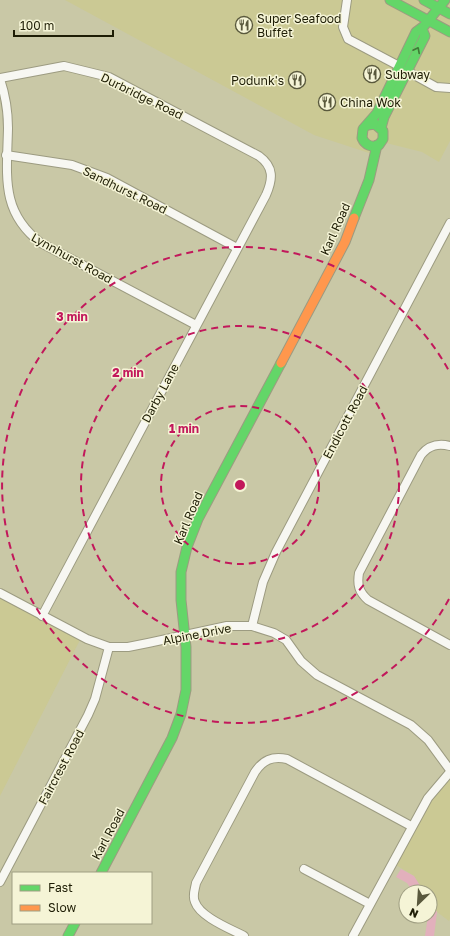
<svg xmlns="http://www.w3.org/2000/svg" width="450" height="936" font-family="'Golos Text',sans-serif">
<rect width="100%" height="100%" fill="#c9c8a6"/>
<g fill="#cbc994">
<polygon points="65,0 450,0 450,141 439,162 422,152 374,140 369,153 314,135"/>
<polygon points="0,598 80,640 0,796"/>
<polygon points="450,771 450,919 449,921 437,912 430,901 430,892 424,892 414,876 391,862"/>
</g>
<g fill="#e2b0bc">
<polygon points="401,869 414,876 424,892 413,892 407,883 396,877"/>
<polygon points="430,901 437,912 434,936 425,936 428,916 430,916"/>
</g>
<g fill="none" stroke-linecap="round" stroke-linejoin="round">
<g stroke="#9c9b81" stroke-width="10">
<g id="street">
<polyline points="347,0 343,27 348,39 399,66"/>
<polyline points="407,71 436,87 450,88"/>
<path d="M0 78 64 66 109 77 259 156C274 167 273 179 266 195L42 616"/>
<path d="M0 79C5 94 8 112 8 128 7 176 0 212 41 243L196 325"/>
<polyline points="6,155 72,165 107,178 237,248"/>
<path d="M450 446C438 443 429 445 421 455L359 573C357 585 359 592 368 600L450 645"/>
<polyline points="0,593 87,639 109,647 128,647 148,643 227,626 252,626 274,633 286,640 301,661 317,675 411,725 428,740 450,770"/>
<polyline points="252,626 263,582 276,552 450,223"/>
<polyline points="304,869 370,904"/>
<polyline points="0,882 88,715 95,699 109,647"/>
<path d="M244 936C231 929 200 917 195 902 192 896 195 889 196 883L255 772C263 760 272 756 287 759L411 826"/>
<polyline points="353,936 428,798 450,772"/>
</g>
</g>
<g stroke="#9c9b81" stroke-width="11">
<g id="fast">
<polyline points="390,0 450,32"/>
<polyline points="424,0 450,14"/>
<path d="M368 125 375 124 383 131V139L379 145C372 148 365 145 362 138L363 129 377 113 416 32 424 26 445 0"/>
<polyline points="381,128 384,117 425,36 422,29"/>
<polyline points="354,218 369,180 377,145"/>
<polyline points="101,873 172,738 181,714 186,690 186,647 181,600 181,572 187,547 198,519 281,363"/>
<polyline points="68,936 75,923"/>
</g>
</g>
<g stroke="#9c9b81" stroke-width="11">
<polyline id="slow" points="281,363 345,242 354,218"/>
</g>
<use href="#street" stroke="#f7f7f2" stroke-width="8"/>
<use href="#fast" stroke="#63d668" stroke-width="9"/>
<use href="#slow" stroke="#ff974d" stroke-width="9"/>
</g>
<defs><path id="oneway-chevron" d="M-2-3.5L2.5 0L-2 3.5" fill="none" stroke-width="1.6" stroke-linecap="round" stroke-linejoin="round"/></defs>
<use stroke="#407a36" href="#oneway-chevron" transform="translate(417 50) rotate(-63)"/>
<g fill="none" stroke="#c2185b" stroke-width="2" stroke-dasharray="7 5">
<circle cx="240" cy="485" r="79"/>
<circle cx="240" cy="485" r="159"/>
<path d="M449 599A238 238 0 1 1 449 371"/>
</g>
<defs>
<g id="restaurant-ring" transform="scale(0.9)"><circle r="9.5" fill="#f5f4d6" stroke="#5a593d" stroke-width="1.5"/><path d="M-5-6h1v4h1v-4h1v4h1v-4h1v5L-1.5 .5V6h-2V.5L-5-1ZM5-6V6H3V1.5H1.5Q1.5-4 5-6Z" fill="#5a593d"/></g>
</defs>
<g fill-rule="evenodd">
<use href="#restaurant-ring" x="244" y="25"/>
<use href="#restaurant-ring" x="372" y="74"/>
<use href="#restaurant-ring" x="297" y="80"/>
<use href="#restaurant-ring" x="327" y="102"/>
</g>
<g text-anchor="middle" dominant-baseline="central" stroke-width="3" stroke-linejoin="round" paint-order="stroke">
<g font-size="12" fill="#1e1d05" stroke="#f5f4d6" text-anchor="start">
<text x="257" y="18">Super Seafood<tspan x="257" dy="14">Buffet</tspan></text>
<text x="385" y="74">Subway</text>
<text x="284" y="80" text-anchor="end">Podunk's</text>
<text x="340" y="102">China Wok</text>
</g>
<g font-size="12" fill="#1e1d05" stroke="#f5f4d6">
<text transform="translate(142 96) rotate(26)">Durbridge Road</text>
<text transform="translate(125 190) rotate(26)">Sandhurst Road</text>
<text transform="translate(335 229) rotate(-66)">Karl Road</text>
<text transform="translate(72 258) rotate(29)">Lynnhurst Road</text>
<text transform="translate(160 393) rotate(-62)">Darby Lane</text>
<text transform="translate(345 422) rotate(-62)">Endicott Road</text>
<text transform="translate(188 518) rotate(-67)">Karl Road</text>
<text transform="translate(197 634) rotate(-11)">Alpine Drive</text>
<text transform="translate(61 767) rotate(-62)">Faircrest Road</text>
<text transform="translate(108 834) rotate(-62)">Karl Road</text>
</g>
</g>
<circle cx="240" cy="485" r="6" fill="#c2185b" stroke="#f5f4d6" stroke-width="2"/>
<g font-size="12" text-anchor="middle" font-weight="bold" fill="#c2185b" stroke="#f5f4d6" stroke-width="3" stroke-linejoin="round" paint-order="stroke">
<text x="72" y="321">3 min</text>
<text x="128" y="377">2 min</text>
<text x="184" y="433">1 min</text>
</g>
<rect x="12" y="872" width="140" height="52" fill="#f5f4d6" stroke="#9f9e82"/>
<rect x="20" y="885" width="20" height="6" fill="#63d668" stroke="#9f9e82"/>
<text x="48" y="892" font-size="12" fill="#1e1d05">Fast</text>
<rect x="20" y="905" width="20" height="6" fill="#ff974d" stroke="#9f9e82"/>
<text x="48" y="912" font-size="12" fill="#1e1d05">Slow</text>
<g transform="translate(418 904) rotate(205)"><circle r="19" fill="#f5f4d6" stroke="#9f9e82"/>
<path d="M0-3L7 15L0 10L-7 15Z" fill="#5a593d"/>
<text y="-6" font-size="11" font-weight="bold" text-anchor="middle" fill="#1e1d05">N</text>
</g>
<path d="M14 30v6h99v-6" fill="none" stroke="#1e1d05" stroke-width="2"/>
<text x="20" y="30" font-size="12" fill="#1e1d05" stroke="#f5f4d6" stroke-width="3" paint-order="stroke">100 m</text>
</svg>
